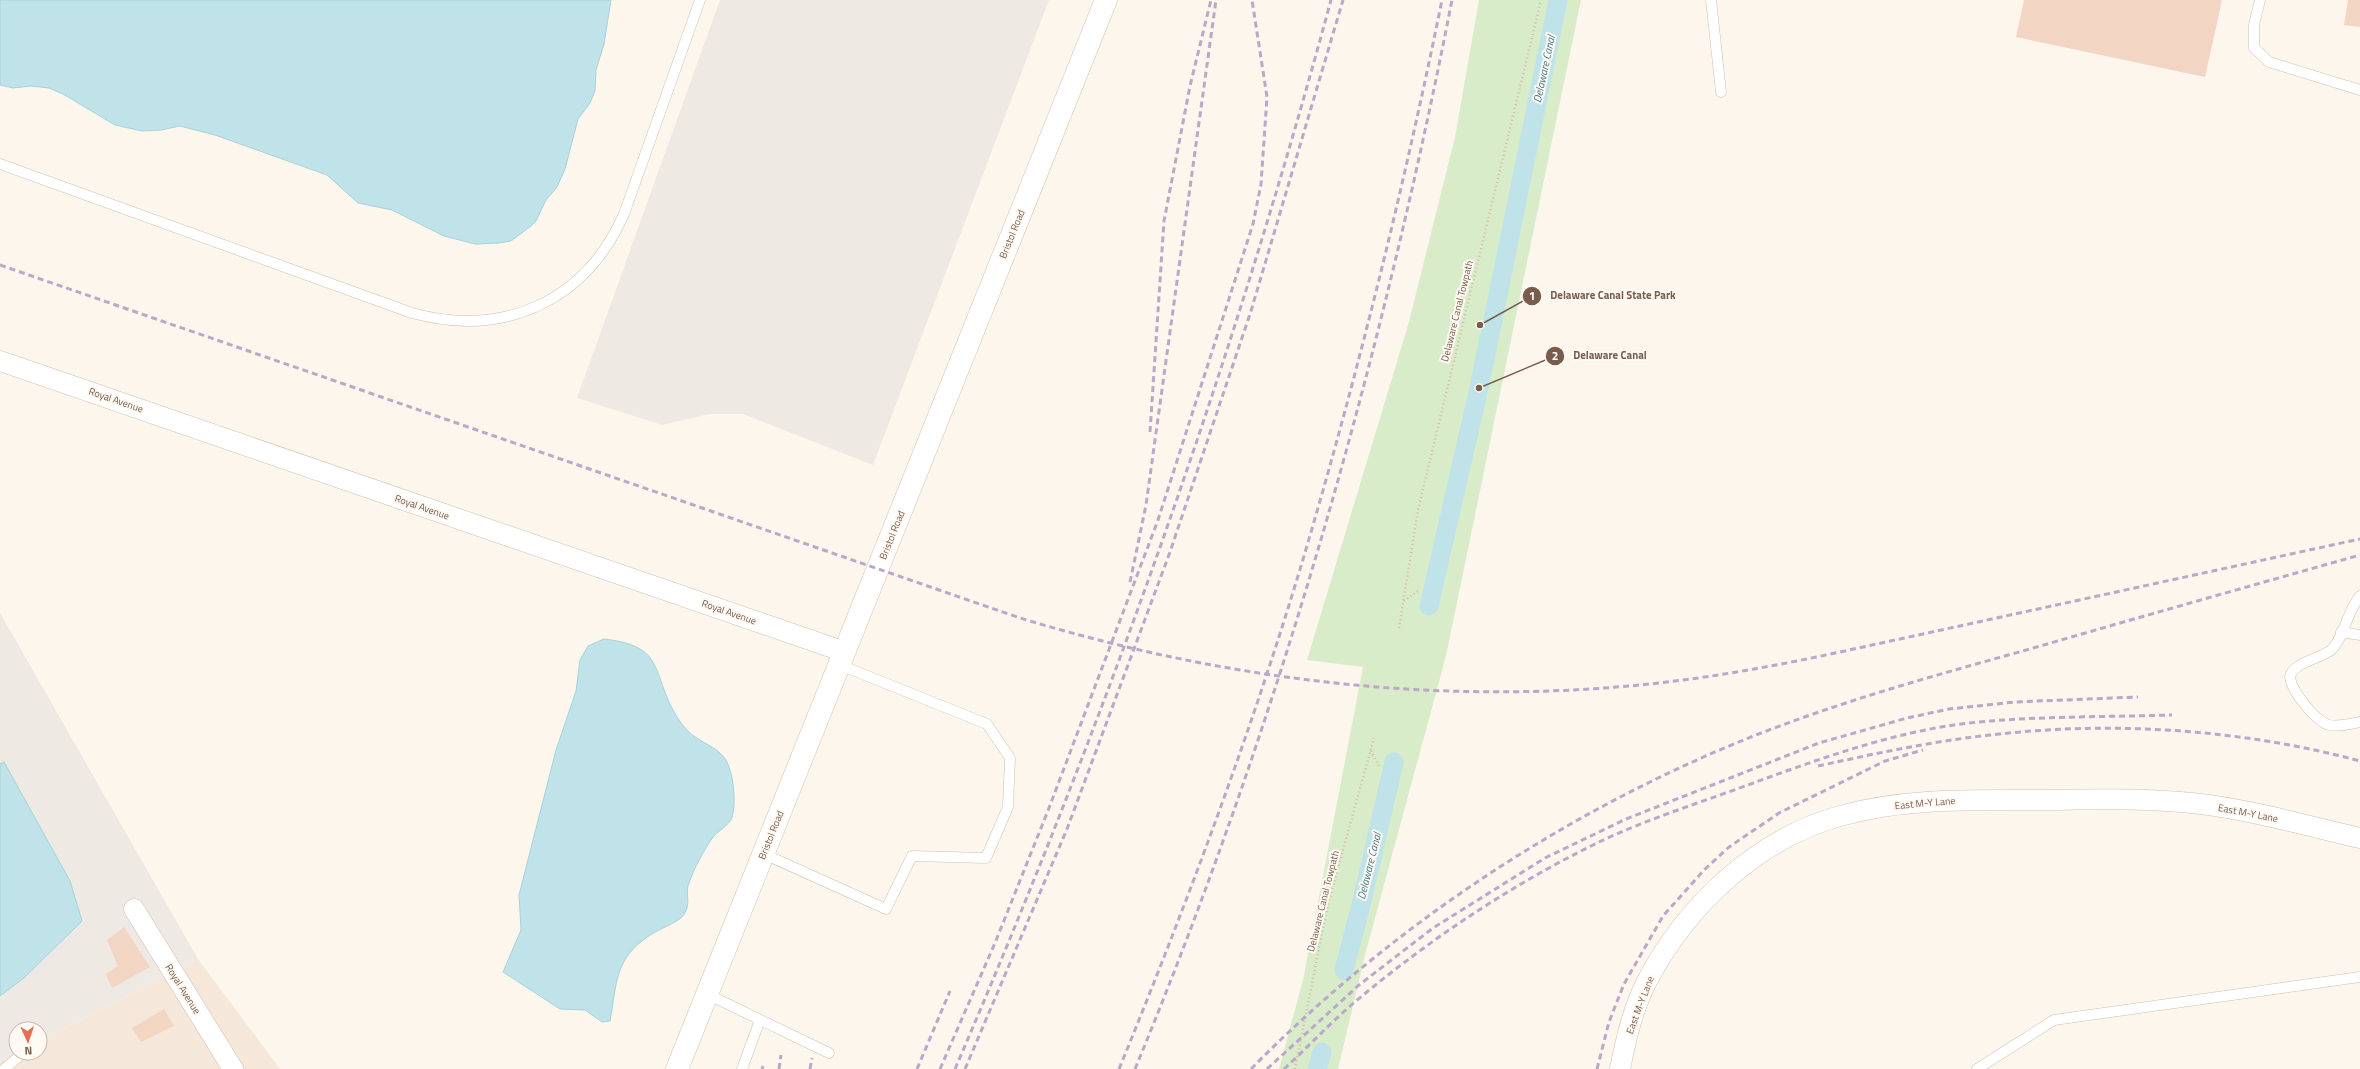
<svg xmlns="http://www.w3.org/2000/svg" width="2360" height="1069" font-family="'Titillium Web',sans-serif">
<rect width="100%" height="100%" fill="#fdf6ec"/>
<polygon fill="#f5e8da" points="198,959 280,1069 0,1069 0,1061 16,1053 40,1053 40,1041"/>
<g fill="#efe9e4">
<polygon points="720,0 1049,0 873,465 743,414 709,414 662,425 577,398"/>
<polygon points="0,613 198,959 40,1041 40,1029 16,1029 16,1053 0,1061"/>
</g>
<polygon fill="#d8ecc9" points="1479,0 1581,0 1446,656 1365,955 1338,1069 1279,1069 1303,980 1363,667 1307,660 1409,322 1455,137"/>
<g fill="#bfe3e8" stroke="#a5d3da">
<polygon points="0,0 611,0 604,44 596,70 595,91 590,103 578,119 565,169 557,187 546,200 536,221 531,226 511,241 499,243 475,244 444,236 392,210 358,203 327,175 215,135 180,126 161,130 142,131 115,125 63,94 49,88 31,86 13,88 0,85"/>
<path d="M604 639C664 646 651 669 674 712 678 719 685 729 691 734 703 744 724 749 729 767 734 781 736 803 732 818 729 825 718 831 713 837 704 850 694 868 689 883 684 894 693 904 682 917 677 922 658 930 650 935 614 959 617 983 610 1021L602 1022 585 1010 560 1009 503 972 521 930 519 895 556 750 576 691 580 660 588 646Z"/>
<polygon points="4,762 70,881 82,921 25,977 0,996 0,764"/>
</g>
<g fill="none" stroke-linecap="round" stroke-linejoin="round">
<g stroke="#bfe3e8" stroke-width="19">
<polyline points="1429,606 1479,388 1558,0"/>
<polyline points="1344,970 1361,905 1394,762"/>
<polyline points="1317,1069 1322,1052"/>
</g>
</g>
<g fill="#f3d5c3">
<polygon points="2024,0 2222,0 2205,77 2016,37"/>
<polygon points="2348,0 2360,0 2360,27 2344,25"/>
<polygon points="124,927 150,967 112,988 106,974 118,966 107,940"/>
<polygon points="164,1009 174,1026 141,1042 132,1028"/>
</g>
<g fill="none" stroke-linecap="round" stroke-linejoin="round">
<g stroke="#d1beb0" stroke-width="11">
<g id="service">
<polyline points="1711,0 1721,92"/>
<polyline points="2260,0 2254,25 2254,48 2269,62 2360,90"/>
<path d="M0 164 412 313C504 338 585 302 624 214L700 0"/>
<path d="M2360 596C2347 611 2343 640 2331 650 2320 659 2293 662 2290 677 2291 690 2315 721 2329 725 2338 727 2350 724 2360 722"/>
<polyline points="2341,632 2360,635"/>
<polyline points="764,854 886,909 912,856 986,858 1008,807 1010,758 987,724 840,665"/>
<polyline points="707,994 829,1053"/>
<polyline points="4,1069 23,1053"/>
<polyline points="742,1069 760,1020"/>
<polyline points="1977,1069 2054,1020 2360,977"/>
</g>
</g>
<g stroke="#d1beb0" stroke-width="21">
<g id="minor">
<polyline points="0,361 845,652"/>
<polyline points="134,909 233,1069"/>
<path d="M1620 1069C1626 1039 1633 1008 1647 981 1687 905 1757 839 1840 816 1900 799 1962 800 2024 800 2079 800 2136 797 2192 803 2248 809 2304 825 2360 838"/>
</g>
</g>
<g stroke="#d6c0b0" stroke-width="23">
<polyline id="secondary" points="677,1069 1106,0"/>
</g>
<g stroke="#d9b8a5" stroke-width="2.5" stroke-dasharray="1 3" stroke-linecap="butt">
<polyline points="1404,601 1418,591"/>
<polyline points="1399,628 1418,510 1541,0"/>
<polyline points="1371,751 1379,766"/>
<polyline points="1295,1069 1327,908 1374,738"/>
</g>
<use href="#service" stroke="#fff" stroke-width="10"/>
<use href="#minor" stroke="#fff" stroke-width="20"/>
<use href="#secondary" stroke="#fff" stroke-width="22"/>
<g stroke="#b9a8c9" stroke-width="3" stroke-dasharray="6 4" stroke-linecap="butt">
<path d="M0 265 1020 618C1227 681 1443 707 1659 683 1720 676 1780 665 1840 652L2360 539"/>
<polyline points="1150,432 1164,221 1190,86 1211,0"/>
<polyline points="1130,582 1146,505 1216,0"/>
<path d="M1818 766C1878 753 1938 740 2000 734 2118 721 2245 730 2360 761"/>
<polyline points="762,1069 763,1066"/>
<polyline points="779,1069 781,1055"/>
<polyline points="810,1069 812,1058"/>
<polyline points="917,1069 950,991"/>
<polyline points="940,1069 995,943 1049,808 1158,520 1253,224 1261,184 1267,97 1252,0"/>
<path d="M955 1069C1105 721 1232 366 1331 0"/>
<polyline points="965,1069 1067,829 1170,552 1251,311 1343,0"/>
<path d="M1119 1069C1188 901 1252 730 1304 556 1358 373 1404 187 1442 0"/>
<path d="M1135 1069C1277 727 1381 363 1452 0"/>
<path d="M1251 1069C1392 926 1564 812 1751 737 1842 701 1936 675 2030 649 2140 617 2250 586 2360 555"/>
<polyline points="1267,1069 1359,985 1433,928 1545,858 1626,819 1819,743 1907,718 1949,709 2015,702 2138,697"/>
<path d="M1284 1069C1308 1047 1331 1022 1356 1001 1430 939 1511 885 1599 842 1647 819 1705 801 1756 782 1827 756 1903 729 1979 722 2043 716 2108 717 2172 715"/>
<polyline points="1597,1069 1609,1022 1624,984 1663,916 1704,870 1729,847 1779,813 1885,761 1923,750"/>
</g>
</g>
<g text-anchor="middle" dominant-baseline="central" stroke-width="4" stroke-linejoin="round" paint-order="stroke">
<g font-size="10" fill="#7a5c4d" stroke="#fffaf3">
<text transform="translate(1012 234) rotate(-68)">Bristol Road</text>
<text transform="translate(1457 311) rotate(-76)">Delaware Canal Towpath</text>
<text transform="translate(116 400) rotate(19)">Royal Avenue</text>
<text transform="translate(422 507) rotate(19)">Royal Avenue</text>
<text transform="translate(892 535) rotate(-68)">Bristol Road</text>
<text transform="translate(729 612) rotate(19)">Royal Avenue</text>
<text transform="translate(1925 803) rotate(-5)">East M-Y Lane</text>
<text transform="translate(2248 813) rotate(11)">East M-Y Lane</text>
<text transform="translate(771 835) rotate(-68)">Bristol Road</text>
<text transform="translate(1323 901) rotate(-76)">Delaware Canal Towpath</text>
<text transform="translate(183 989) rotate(58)">Royal Avenue</text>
<text transform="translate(1640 1005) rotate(-69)">East M-Y Lane</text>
</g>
<g font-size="11" font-style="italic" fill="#437c86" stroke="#fffaf3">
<text transform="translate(1544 69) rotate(-78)">Delaware Canal</text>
<text transform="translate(1369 866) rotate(-76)">Delaware Canal</text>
</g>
</g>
<path fill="none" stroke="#7a5c4d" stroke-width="1.5" d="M1480 325L1532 296M1479 388L1555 356"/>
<g fill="#7a5c4d" stroke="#fffaf3" stroke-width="1.5">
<circle cx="1480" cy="325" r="4"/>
<circle cx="1479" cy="388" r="4"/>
<circle cx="1532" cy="296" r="10"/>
<circle cx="1555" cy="356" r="10"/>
</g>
<g font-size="12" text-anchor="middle" font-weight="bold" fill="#fff">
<text x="1532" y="300">1</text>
<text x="1555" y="360">2</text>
</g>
<g font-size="11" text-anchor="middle" font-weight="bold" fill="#7a5c4d" stroke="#fffaf3" stroke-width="4" stroke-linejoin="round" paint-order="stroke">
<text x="1613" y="299">Delaware Canal State Park</text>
<text x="1610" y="359">Delaware Canal</text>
</g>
<g transform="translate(28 1041) rotate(177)"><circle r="19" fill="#fffaf3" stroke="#cabbb1"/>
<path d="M0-3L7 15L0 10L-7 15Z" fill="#e76f51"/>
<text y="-6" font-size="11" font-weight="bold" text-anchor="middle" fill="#7a5c4d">N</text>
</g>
</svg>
